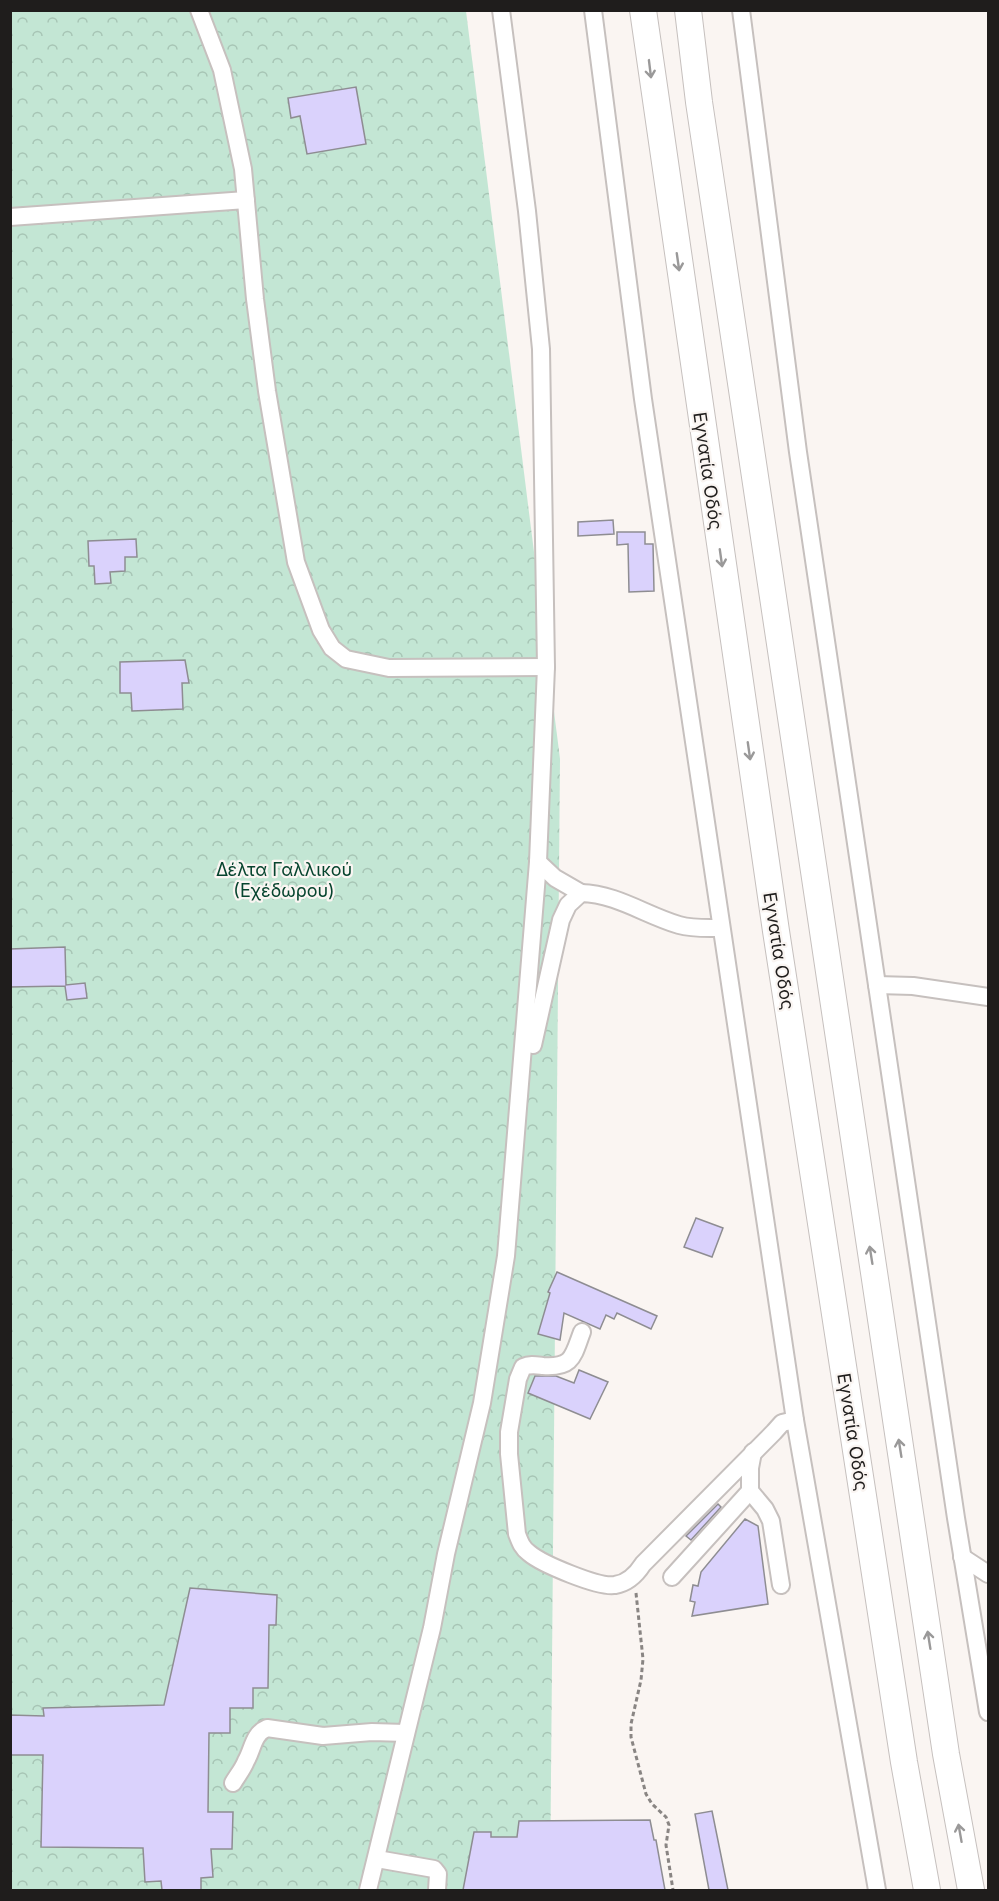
<svg xmlns="http://www.w3.org/2000/svg" width="999" height="1901" font-family="Inter,sans-serif">
<defs>
<pattern id="park-crowns" width="20" height="18" patternUnits="userSpaceOnUse" patternTransform="scale(1.5)"><rect width="20" height="18" fill="#c3e6d4"/><path d="M2 6a3 3 0 1 1 6 0M12 15a3 3 0 1 1 6 0" fill="none" stroke="#a7c5b5"/></pattern>
</defs>
<rect width="100%" height="100%" fill="#faf5f2"/>
<polygon fill="url(#park-crowns)" points="11,11 466,11 560,759 550,1890 11,1890"/>
<g fill="#dad2fc" stroke="#8e8d92" stroke-width="1.5">
<polygon points="356,87 366,144 307,154 300,116 291,118 288,98"/>
<polygon points="613,520 614,534 578,536 578,522"/>
<polygon points="617,532 645,532 645,544 653,544 654,591 629,592 628,544 617,545"/>
<polygon points="136,539 137,557 125,557 125,571 110,572 111,583 95,584 94,566 89,566 88,541"/>
<polygon points="185,660 189,683 182,683 183,709 132,711 131,693 120,693 120,662"/>
<polygon points="65,947 66,985 85,983 87,998 67,1000 65,986 10,987 10,949"/>
<polygon points="696,1218 723,1228 712,1257 684,1247"/>
<polygon points="557,1272 657,1316 651,1329 617,1313 614,1319 606,1315 600,1329 564,1313 560,1340 538,1334 550,1293 548,1292"/>
<polygon points="579,1370 608,1382 590,1419 528,1393 535,1376 556,1376 574,1383"/>
<polygon points="718,1504 721,1507 691,1540 686,1536"/>
<polygon points="745,1519 758,1526 768,1604 692,1616 695,1602 690,1601 693,1585 698,1586 701,1572"/>
<polygon points="190,1588 277,1595 276,1625 269,1625 268,1688 253,1688 253,1708 230,1708 230,1733 209,1733 208,1812 233,1812 232,1849 211,1849 213,1877 201,1878 201,1890 162,1890 161,1881 145,1882 143,1848 41,1847 43,1755 10,1755 10,1715 44,1716 43,1708 164,1705"/>
<polygon points="712,1811 728,1890 709,1890 695,1814"/>
<polygon points="650,1820 654,1840 656,1840 665,1890 463,1890 474,1832 491,1832 491,1837 517,1837 519,1821"/>
</g>
<g fill="none" stroke-linecap="round" stroke-linejoin="round">
<g stroke="#c6c0be" stroke-width="20">
<g id="minor">
<polyline points="199,10 222,70 243,169 255,299 267,391 296,562 321,630 332,648 346,659 389,668 546,667"/>
<polyline points="593,10 643,399 795,1420 877,1890"/>
<polyline points="741,10 798,452 956,1518 988,1712"/>
<polyline points="10,217 246,200"/>
<polyline points="538,862 555,878 581,893"/>
<polyline points="877,985 913,986 988,997"/>
<path d="M533 1045 561 920 568 905 581 893C617 894 645 915 679 925 693 929 707 928 721 928"/>
<path d="M582 1332C573 1356 573 1368 543 1366 535 1365 530 1364 523 1367L518 1379 509 1432V1454L517 1534C520 1542 522 1548 529 1553 542 1564 599 1588 615 1585 628 1583 636 1575 643 1564L774 1432 782 1423 795 1420"/>
<polyline points="753,1452 750,1468 750,1491 765,1509 771,1521 781,1585"/>
<polyline points="962,1557 988,1574"/>
<polyline points="672,1577 750,1491"/>
<path d="M233 1783C237 1776 243 1769 246 1761 253 1749 253 1734 267 1728L323 1736 372 1732 406 1733"/>
<polyline points="377,1859 434,1869 438,1874 437,1890"/>
<polyline points="368,1890 432,1628 446,1554 482,1403 506,1256 538,862 546,667 541,349 527,211 501,10"/>
</g>
</g>
<g stroke="#c6c0be" stroke-width="28">
<g id="highway">
<polyline points="643,10 776,931 904,1762 927,1890"/>
<polyline points="688,10 699,102 946,1754 971,1890"/>
</g>
</g>
<polyline stroke="#898583" stroke-width="3" stroke-dasharray="4.5 3" stroke-linecap="butt" points="636,1593 643,1659 641,1680 631,1724 631,1737 646,1794 652,1804 666,1817 669,1825 666,1845 673,1890"/>
<use href="#minor" stroke="#fff" stroke-width="16"/>
<use href="#highway" stroke="#fff" stroke-width="26"/>
</g>
<defs><path id="oneway-shaft" d="M-6 0H5M1.5-3L5.5 0L1.5 3" fill="none" stroke-width="1.6" stroke-linecap="round" stroke-linejoin="round" transform="scale(1.5)"/></defs>
<g stroke="#9a9999">
<use href="#oneway-shaft" transform="translate(650 69) rotate(83)"/>
<use href="#oneway-shaft" transform="translate(678 262) rotate(82)"/>
<use href="#oneway-shaft" transform="translate(721 558) rotate(82)"/>
<use href="#oneway-shaft" transform="translate(749 751) rotate(82)"/>
<use href="#oneway-shaft" transform="translate(871 1255) rotate(-99)"/>
<use href="#oneway-shaft" transform="translate(900 1448) rotate(-99)"/>
<use href="#oneway-shaft" transform="translate(929 1640) rotate(-99)"/>
<use href="#oneway-shaft" transform="translate(960 1833) rotate(-100)"/>
</g>
<g text-anchor="middle" dominant-baseline="central" stroke-width="4.5" stroke-linejoin="round" paint-order="stroke">
<g font-size="18" fill="#1f1d1c" stroke="#faf5f2">
<text transform="translate(708 471) rotate(82)">Εγνατία Οδός</text>
<text transform="translate(779 951) rotate(81)">Εγνατία Οδός</text>
<text transform="translate(853 1432) rotate(81)">Εγνατία Οδός</text>
</g>
<g font-size="18" fill="#06442e" stroke="#faf5f2">
<text x="284" y="869">Δέλτα Γαλλικού<tspan x="284" dy="21">(Εχέδωρου)</tspan></text>
</g>
</g>
<rect width="999" height="1901" fill="none" stroke="#1f1d1c" stroke-width="24"/>
</svg>
